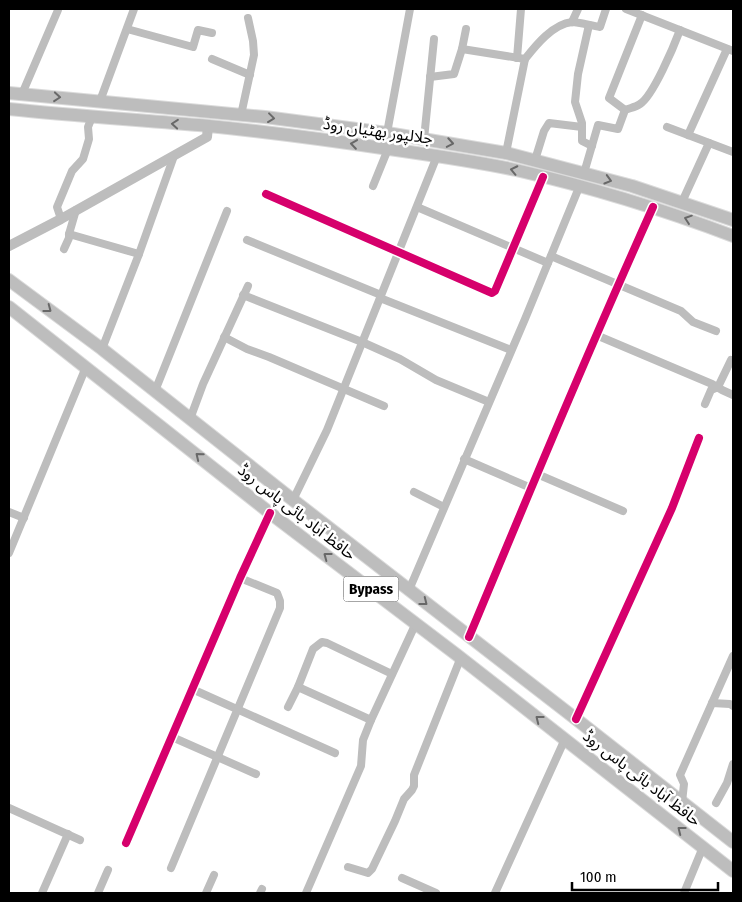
<svg xmlns="http://www.w3.org/2000/svg" width="742" height="902" font-family="'Fira Sans Condensed','Noto Sans Arabic',sans-serif">
<rect width="100%" height="100%" fill="#fff"/>
<g fill="none" stroke-linecap="round" stroke-linejoin="round">
<g stroke="#dbdbdb" stroke-width="14">
<g id="primary">
<polyline points="9,93 265,117 387,133 506,153 632,186 733,220"/>
<path d="M9 109C75 116 142 120 209 126 269 132 329 140 389 149 431 155 474 161 516 170 590 187 662 209 733 236"/>
</g>
</g>
<g stroke="#dbdbdb" stroke-width="14">
<g id="trunk">
<polyline points="9,280 102,349 293,500 576,719 733,842"/>
<polyline points="9,307 270,513 457,655 733,871"/>
</g>
</g>
<g stroke="#bdbdbd" stroke-width="8">
<polyline points="626,9 733,51"/>
<polyline points="572,22 578,9"/>
<polyline points="589,25 578,74 575,102 582,123 582,141 592,146"/>
<polyline points="127,29 193,47 198,30 212,33"/>
<polyline points="462,49 525,59"/>
<polyline points="517,58 521,9"/>
<polyline points="212,59 250,75"/>
<polyline points="430,77 454,74 462,49 466,29"/>
<polyline points="22,94 58,10"/>
<polyline points="100,101 134,9"/>
<polyline points="625,110 609,98 642,15"/>
<polyline points="241,115 254,55 253,41 248,18"/>
<polyline points="667,127 733,152"/>
<polyline points="387,133 410,9"/>
<polyline points="688,135 727,49"/>
<polyline points="424,139 434,39"/>
<path d="M506 153 525 59C536 45 553 24 572 22 579 22 592 26 600 27L606 9"/>
<polyline points="535,160 544,131 549,123 582,127"/>
<path d="M584 173 598 125 618 129 625 110C630 108 636 107 640 104 653 96 674 46 680 30"/>
<polyline points="373,186 388,149"/>
<polyline points="266,194 492,293 495,291 543,177"/>
<polyline points="682,202 709,143"/>
<polyline points="417,207 548,263"/>
<polyline points="61,219 57,207 72,171 83,159 89,139 88,127 92,117"/>
<polyline points="69,234 139,254"/>
<polyline points="247,240 381,295"/>
<polyline points="64,249 69,238 69,234 76,210"/>
<polyline points="551,256 681,311 693,322 716,331"/>
<polyline points="243,295 362,342 400,359 436,380 489,402"/>
<polyline points="380,298 511,350"/>
<polyline points="596,335 712,384 722,390 733,395"/>
<polyline points="224,337 247,349 269,357 384,406"/>
<polyline points="102,349 139,254 174,156"/>
<polyline points="155,391 227,211"/>
<polyline points="705,404 711,390 718,387 731,360"/>
<polyline points="190,419 203,384 248,286"/>
<polyline points="464,459 531,488"/>
<polyline points="537,474 623,511"/>
<polyline points="414,492 444,507"/>
<polyline points="293,500 327,430 437,156"/>
<polyline points="9,512 24,518"/>
<polyline points="9,553 86,367"/>
<polyline points="409,590 525,319 580,185"/>
<path d="M469 637C529 493 589 349 653 207"/>
<polyline points="298,687 371,720"/>
<polyline points="192,689 335,753"/>
<polyline points="712,703 730,704 733,706"/>
<polyline points="288,707 298,687 313,649 322,642 327,643 392,674"/>
<polyline points="576,719 672,508 699,438"/>
<polyline points="172,737 256,774"/>
<polyline points="682,802 684,784 680,775 733,656"/>
<polyline points="716,803 727,783 733,764"/>
<polyline points="9,808 80,840"/>
<polyline points="126,843 240,578 270,513"/>
<polyline points="348,867 368,873 372,869 395,821 404,799 412,790 414,786 414,775 461,657"/>
<polyline points="171,868 280,608 280,601 277,593 240,578"/>
<polyline points="402,878 436,893"/>
<polyline points="42,893 68,834"/>
<polyline points="98,893 108,870"/>
<polyline points="206,893 214,875"/>
<polyline points="260,893 262,889"/>
<polyline points="306,893 361,766 363,740 371,720 416,623"/>
<polyline points="495,893 565,739"/>
<polyline points="684,893 703,847"/>
</g>
<polyline stroke="#bdbdbd" stroke-width="10" points="9,246 61,219 207,137 208,126"/>
<use href="#primary" stroke="#bdbdbd" stroke-width="12"/>
<use href="#trunk" stroke="#bdbdbd" stroke-width="12"/>
<g stroke="#fff" stroke-width="11">
<g id="cycleway">
<polyline points="266,194 492,293 495,291 543,177"/>
<path d="M469 637C529 493 589 349 653 207"/>
<polyline points="576,719 672,508 699,438"/>
<polyline points="126,843 240,578 270,513"/>
</g>
</g>
<use href="#cycleway" stroke="#d6006c" stroke-width="8"/>
</g>
<defs><path id="oneway-chevron" d="M-2-3.5L2.5 0L-2 3.5" fill="none" stroke-width="1.6" stroke-linecap="round" stroke-linejoin="round" transform="scale(1.25)"/></defs>
<g stroke="#686868">
<use href="#oneway-chevron" transform="translate(57 97) rotate(5)"/>
<use href="#oneway-chevron" transform="translate(271 118) rotate(7)"/>
<use href="#oneway-chevron" transform="translate(175 124) rotate(-175)"/>
<use href="#oneway-chevron" transform="translate(450 143) rotate(10)"/>
<use href="#oneway-chevron" transform="translate(354 144) rotate(-172)"/>
<use href="#oneway-chevron" transform="translate(514 170) rotate(-168)"/>
<use href="#oneway-chevron" transform="translate(608 180) rotate(16)"/>
<use href="#oneway-chevron" transform="translate(688 219) rotate(-161)"/>
<use href="#oneway-chevron" transform="translate(48 309) rotate(37)"/>
<use href="#oneway-chevron" transform="translate(199 456) rotate(-141)"/>
<use href="#oneway-chevron" transform="translate(327 556) rotate(-143)"/>
<use href="#oneway-chevron" transform="translate(424 602) rotate(38)"/>
<use href="#oneway-chevron" transform="translate(539 719) rotate(-142)"/>
<use href="#oneway-chevron" transform="translate(681 830) rotate(-142)"/>
</g>
<g text-anchor="middle" dominant-baseline="central" stroke-width="5" stroke-linejoin="round" paint-order="stroke">
<rect fill="#fff" stroke="#4c4c4c" stroke-width="1" x="343.5" y="576.5" width="55" height="25" rx="4"/>
<g font-size="15" font-weight="bold" fill="#000">
<text x="371" y="589">Bypass</text>
</g>
<g font-size="16" fill="#000" stroke="#fff">
<text transform="translate(378 131) rotate(8)">جلالپور بھٹیاں روڈ</text>
<text transform="translate(297 512) rotate(38)">حافظ آباد بائی پاس روڈ</text>
<text transform="translate(642 778) rotate(38)">حافظ آباد بائی پاس روڈ</text>
</g>
</g>
<rect width="742" height="902" fill="none" stroke="#000000" stroke-width="20"/>
<path d="M572 882v8h146v-8" fill="none" stroke="#000000" stroke-width="2.5"/>
<text x="580" y="882" font-size="15" fill="#000000" stroke="#ffffff" stroke-width="4" paint-order="stroke">100 m</text>
</svg>
